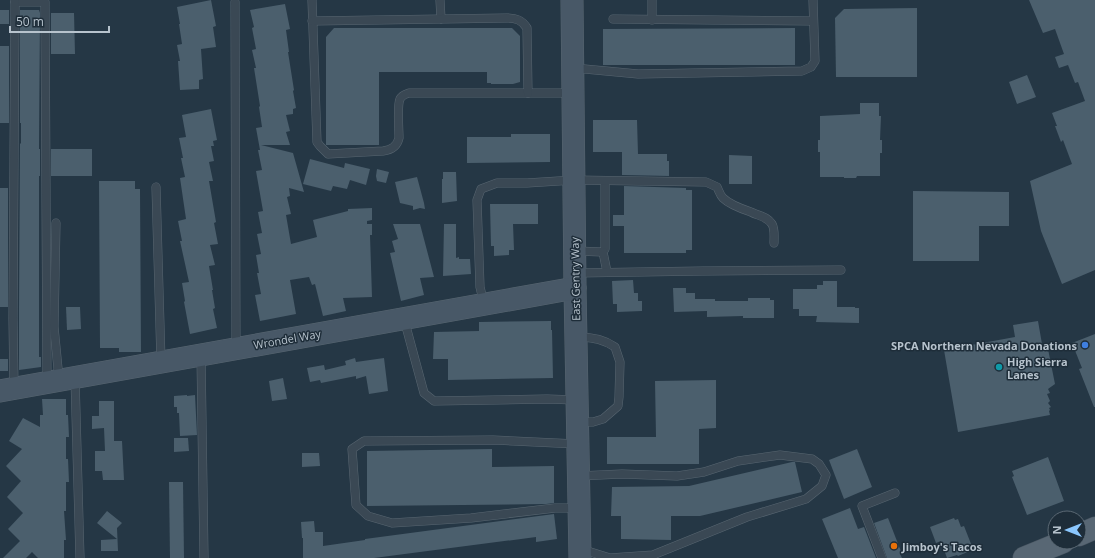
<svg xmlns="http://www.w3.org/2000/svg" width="1095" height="558" font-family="'Open Sans',sans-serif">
<rect width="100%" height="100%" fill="#253745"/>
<g fill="#4b5f6d">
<polygon points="211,0 216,26 213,27 216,47 201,49 203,79 199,80 199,89 180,90 178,61 180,61 177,45 182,44 179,24 180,24 177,7"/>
<polygon points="1029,0 1095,0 1095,270 1062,284 1041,231 1030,181 1072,164 1063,140 1061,142 1055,126 1057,126 1052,113 1085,101 1078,82 1075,83 1068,65 1059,68 1055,57 1064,54 1055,29 1043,33"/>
<polygon points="285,4 290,29 286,30 289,52 288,52 294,90 293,91 296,108 293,109 293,114 286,115 290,131 286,132 290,145 261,145 293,153 304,192 289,188 290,196 287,197 291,214 286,215 291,244 317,237 313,220 348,211 348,209 372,208 372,220 367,221 367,224 372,224 372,235 370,235 372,297 343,298 346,311 323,316 315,284 312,285 309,277 290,280 296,314 260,321 255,295 261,294 257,273 259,273 256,255 261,254 257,234 262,233 258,212 263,211 256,171 262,170 258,150 260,150 256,128 262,127 259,107 260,106 254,68 256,68 252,50 256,49 252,28 254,27 250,10"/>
<polygon points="917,8 917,77 836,77 835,18 844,9"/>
<rect x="0" y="10" width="9" height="14"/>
<polygon points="20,10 39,10 40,13 39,149 40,149 40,176 39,176 39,357 41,357 41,367 19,370 19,307 20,144 21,143 21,123 20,123"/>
<polygon points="51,13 74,13 75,54 51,54"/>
<polygon points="334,28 512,28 520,36 520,82 513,84 491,84 491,83 487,83 487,72 379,72 379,145 326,145 326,37"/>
<polygon points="795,28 795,65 603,65 603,29"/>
<rect x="0" y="46" width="9" height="77"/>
<polygon points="1027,75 1036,97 1017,104 1009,82"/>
<polygon points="860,103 879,103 879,116 881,116 880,140 882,140 882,153 880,153 880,176 857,176 856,178 844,178 844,177 820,177 820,152 818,152 818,140 820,140 820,116 860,114"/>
<polygon points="211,109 217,140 213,141 214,146 211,146 214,161 209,162 213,181 209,181 216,222 214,223 218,244 210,245 215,265 209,266 213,290 212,290 215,308 213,309 217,328 190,334 184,302 185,301 182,283 189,282 180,241 182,241 178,221 186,219 180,178 185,177 181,158 183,158 179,138 186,137 182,115"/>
<polygon points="593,120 637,120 638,154 667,154 667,161 669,161 669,176 622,175 622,152 593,152"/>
<polygon points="511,134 550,134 550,162 467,163 467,137 511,137"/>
<rect x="51" y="149" width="41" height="27"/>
<polygon points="729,155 752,156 752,184 729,184"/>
<polygon points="310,159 344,168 345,163 370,169 366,185 350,180 347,189 333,186 331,191 303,184"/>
<polygon points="377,169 389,172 386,183 377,181 376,176"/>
<polygon points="443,172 456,172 457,201 442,203 442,179 443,179"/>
<polygon points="417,177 424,203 425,209 420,208 413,210 413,206 400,203 395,182"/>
<polygon points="99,181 135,181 135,189 140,189 141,352 119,352 119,348 100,348"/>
<polygon points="624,186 686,188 686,190 692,190 692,250 686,250 686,253 624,253 624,226 613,226 613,215 624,215"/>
<rect x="0" y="188" width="8" height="119"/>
<polygon points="913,191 1009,192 1009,226 979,226 979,261 913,261"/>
<polygon points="490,204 538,204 538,224 513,224 514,250 509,250 509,255 494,256 494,246 491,246"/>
<polygon points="393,224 420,224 434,277 420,278 424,295 401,301 390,253 395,252 392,241 398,239"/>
<polygon points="444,224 456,224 456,258 459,257 459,259 470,259 471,274 443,276"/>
<polygon points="633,280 634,293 638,293 638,301 642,301 642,311 617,312 617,304 613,304 612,281"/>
<polygon points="823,281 837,281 837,307 855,307 855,308 859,308 859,323 816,322 817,316 799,316 799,309 793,309 793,289 817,289 817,285 823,285"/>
<polygon points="673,288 686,288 686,293 695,293 695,299 715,299 715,301 748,301 748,298 770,298 770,300 774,300 774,318 743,318 743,316 707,317 707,311 674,312"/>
<polygon points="66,307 80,307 81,329 67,330"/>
<polygon points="551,321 551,330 552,330 553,378 448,380 448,359 433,359 434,332 479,331 479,322"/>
<polygon points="1038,321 1042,344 1047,344 1055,384 1048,389 1050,393 1047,394 1050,401 1048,403 1051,407 1049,408 1050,410 1049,411 1050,415 958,432 944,350 1015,337 1013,325"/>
<polygon points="1095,334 1095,407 1094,407 1079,369 1082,368 1072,343"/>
<polygon points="355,358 356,362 384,358 388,391 369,394 366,376 356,379 356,376 321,383 320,380 310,382 307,368 324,365 325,370 346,365 345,361"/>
<rect x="0" y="359" width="8" height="12"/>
<polygon points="283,378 287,399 272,401 269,381"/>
<polygon points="716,380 716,428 699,429 699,464 607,464 607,437 656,437 655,381"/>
<polygon points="187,395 187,396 195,395 197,435 180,436 179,413 177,413 177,407 174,407 174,396"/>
<polygon points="42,399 66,399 66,415 68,415 69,437 66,437 66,459 68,459 69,482 66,482 66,511 64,511 66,540 64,540 64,558 38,558 32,552 26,558 3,558 20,541 8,529 23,513 7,497 21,481 6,466 22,449 9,441 23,418 40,427 40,415 43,415"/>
<polygon points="99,401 114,401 114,441 122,441 124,480 103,480 102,471 95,471 95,451 105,451 104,428 92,429 92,416 99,416"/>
<polygon points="174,438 188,438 189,451 174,452"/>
<polygon points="492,449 492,467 554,466 554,503 546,504 367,506 367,451"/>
<polygon points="857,449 872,487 844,499 829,460"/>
<polygon points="302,453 319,453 320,466 302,467"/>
<polygon points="1048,457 1064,501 1027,515 1012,477 1014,476 1012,471"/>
<polygon points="792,462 795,462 802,492 700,516 671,516 671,540 621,539 621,516 611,516 612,487 689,486"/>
<polygon points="169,482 183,482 184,558 170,558"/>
<polygon points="850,508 858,529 864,527 876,558 838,558 822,519"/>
<polygon points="107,511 122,523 117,528 118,551 101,551 101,540 117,539 97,523"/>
<polygon points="554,514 557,539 536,542 536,537 374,558 303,558 303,538 302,538 301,522 314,521 315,532 323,532 323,546 365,540 365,539"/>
<polygon points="888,518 902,554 900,554 902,558 887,558 874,523"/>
<polygon points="954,518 955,520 958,519 961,527 964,526 973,549 969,550 970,551 958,556 957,555 947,558 941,541 936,543 930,527"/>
</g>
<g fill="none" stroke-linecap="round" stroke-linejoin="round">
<g stroke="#586671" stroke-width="9">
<g id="lane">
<path d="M312 0 317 142 320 146 328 154 383 151C391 150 397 147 399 138 399 130 397 105 400 99 402 95 406 94 409 93H572"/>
<polyline points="440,0 441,19"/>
<polyline points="15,2 45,2 47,381"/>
<polyline points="235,2 236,347"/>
<polyline points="613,19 813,21"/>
<polyline points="652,20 652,0"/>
<path d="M312 21 507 18C516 18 522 20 527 28L528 93"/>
<polyline points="574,68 638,74 802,71 811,67 815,61 813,0"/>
<polyline points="156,187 161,361"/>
<polyline points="56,223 54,327 59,379"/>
<polyline points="576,251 603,252 605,249 605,181"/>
<polyline points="603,252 607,272"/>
<polyline points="576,273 703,271 841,270"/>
<path d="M484 304 480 287 477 200 481 189 497 183H527L574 180 706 182 717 187C719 191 720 195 723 198 730 205 742 209 751 212 758 216 767 216 772 224 775 229 774 237 774 243"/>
<polyline points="404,319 424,393 434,401 547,399 576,400"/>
<path d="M576 336C592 338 601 338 615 347L620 362 619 397 618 406 603 419 593 422H578"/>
<polyline points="201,355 204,558"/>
<polyline points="75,378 80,558"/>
<polyline points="14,387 13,319 15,0"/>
<polyline points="577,444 493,440 364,441 352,449 356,505 368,516 392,523 471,518 555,508 579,508"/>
<polyline points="578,476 622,474 677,476 704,472 738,461 780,455 812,459 819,464 826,475 822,486 806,499 747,517 653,555 610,558 581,549"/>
<polyline points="882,558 862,506 895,493"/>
</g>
</g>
<g stroke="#586671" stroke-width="23">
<g id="secondary">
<polyline points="572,0 575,288 580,558"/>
<polyline points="0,391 575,288"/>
</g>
</g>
<g stroke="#475460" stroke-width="23">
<g id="primary">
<polyline points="1079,535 1095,528"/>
<polyline points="1024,558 1063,542"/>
</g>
</g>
<use href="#lane" stroke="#3a4854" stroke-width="8"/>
<use href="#secondary" stroke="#485867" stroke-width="22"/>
<use href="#primary" stroke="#586774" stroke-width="22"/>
</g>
<circle fill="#3f7fe0" stroke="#1e2d39" stroke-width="1.5" cx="1085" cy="345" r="4"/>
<circle fill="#0f9aa8" stroke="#1e2d39" stroke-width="1.5" cx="999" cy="367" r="4"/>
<circle fill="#e8710a" stroke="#1e2d39" stroke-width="1.5" cx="894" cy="546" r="4"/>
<g text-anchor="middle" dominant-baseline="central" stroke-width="3" stroke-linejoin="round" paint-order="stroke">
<g font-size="11" fill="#b7c3cd" stroke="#1e2d39">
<text transform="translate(575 279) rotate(-91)">East Gentry Way</text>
<text transform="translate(287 339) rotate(-10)">Wrondel Way</text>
</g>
<g font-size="11" font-weight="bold" fill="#b7c3cd" stroke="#1e2d39" text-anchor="start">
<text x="1077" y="345" text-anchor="end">SPCA Northern Nevada Donations</text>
<text x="1007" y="361">High Sierra<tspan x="1007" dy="13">Lanes</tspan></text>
<text x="902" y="546">Jimboy's Tacos</text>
</g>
</g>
<g transform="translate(1067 530) rotate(270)"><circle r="19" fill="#1e2d39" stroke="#5b6974"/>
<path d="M0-3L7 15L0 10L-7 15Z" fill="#8bc7fe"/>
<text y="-6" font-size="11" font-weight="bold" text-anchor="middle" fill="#b7c3cd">N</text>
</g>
<path d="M10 26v6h99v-6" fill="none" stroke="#b7c3cd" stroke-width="2"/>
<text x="16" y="26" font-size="12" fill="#b7c3cd" stroke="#1e2d39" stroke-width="3" paint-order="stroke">50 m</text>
</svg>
